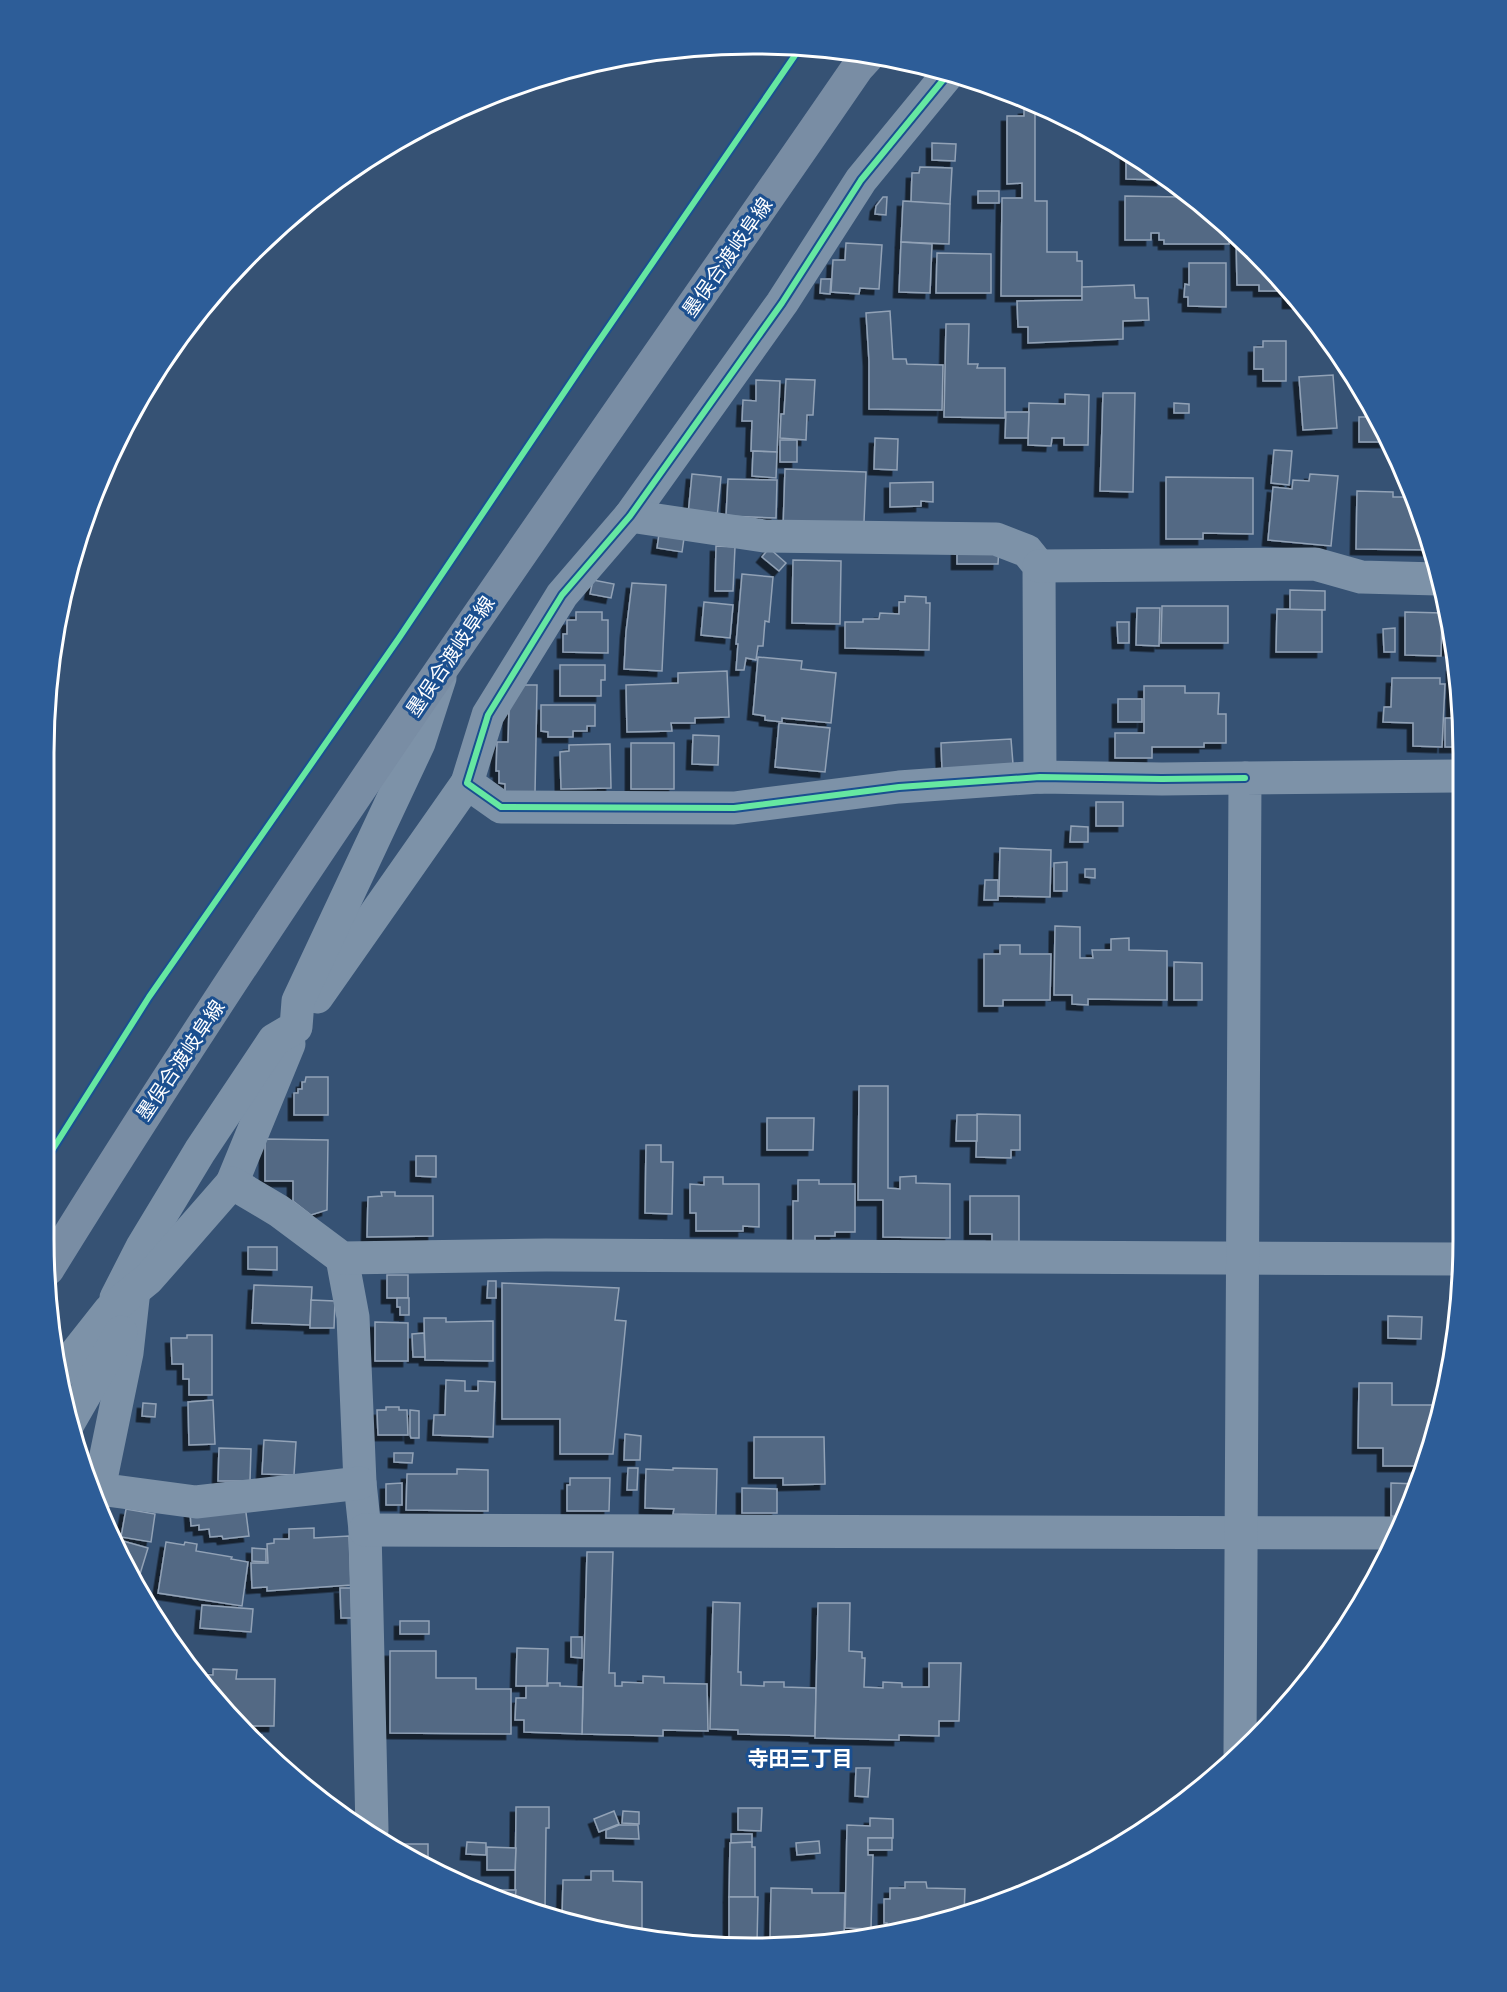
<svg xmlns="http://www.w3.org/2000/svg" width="1507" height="1992" font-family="'Asap Condensed','Noto Sans JP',sans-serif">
<defs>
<filter id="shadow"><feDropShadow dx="-5.5" dy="5.5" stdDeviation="0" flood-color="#0009"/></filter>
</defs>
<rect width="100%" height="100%" fill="#365274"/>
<g fill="#526984" stroke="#92a2b6" stroke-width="1.5" filter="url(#shadow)">
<polygon points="1035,108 1035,201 1047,201 1047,252 1077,252 1077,261 1082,261 1082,296 1001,296 1002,198 1022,198 1022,183 1007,184 1007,116 1024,116 1024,109"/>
<polygon points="932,143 956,144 955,161 932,160"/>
<polygon points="1126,151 1148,163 1162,175 1162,180 1126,179"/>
<polygon points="920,167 952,168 950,204 911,202 912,173 919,173"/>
<polygon points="1180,190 1229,229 1229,244 1164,244 1164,240 1159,240 1159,233 1151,233 1151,240 1125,240 1125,196 1180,197"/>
<rect x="978" y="191" width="21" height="12"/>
<polygon points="883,197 887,197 886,215 875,214 876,206"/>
<polygon points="903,201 950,204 949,244 901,242"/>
<polygon points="1236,236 1255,251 1298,303 1288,303 1288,291 1259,291 1259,285 1237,285"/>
<polygon points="901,242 932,244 930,293 899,292"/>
<polygon points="846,243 882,245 879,289 860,288 859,294 831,292 833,260 845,260"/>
<polygon points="937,253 991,254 991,293 936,293"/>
<polygon points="1189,263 1226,263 1226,307 1188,306 1188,297 1184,297 1185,284 1189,285"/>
<polygon points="821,279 831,279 830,294 820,293"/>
<polygon points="1134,285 1135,298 1148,298 1149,320 1123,321 1123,339 1028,343 1028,327 1018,327 1017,301 1082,300 1082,287"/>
<polygon points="890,311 893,359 906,359 907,364 943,365 942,410 869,409 869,361 866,313"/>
<polygon points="946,324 969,324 968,364 978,364 977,368 1005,368 1005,418 944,417"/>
<polygon points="1263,341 1286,341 1286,381 1263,381 1263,369 1254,369 1254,347 1263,347"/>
<polygon points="1333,375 1337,428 1303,430 1299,377"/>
<polygon points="786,379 815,380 813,415 807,415 806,440 780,438 781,414 784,414"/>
<polygon points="756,380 780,381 777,452 751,451 752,421 742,421 743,400 756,401"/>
<polygon points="1103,393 1135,393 1133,492 1100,491"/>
<polygon points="1065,394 1089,395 1088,445 1064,445 1064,438 1052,438 1051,446 1028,445 1029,403 1065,404"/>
<polygon points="1174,403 1189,404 1189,413 1174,413"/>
<polygon points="1006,412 1029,412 1028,438 1005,438"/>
<polygon points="1359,417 1372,417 1385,442 1359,442"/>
<polygon points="875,438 898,439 897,470 874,469"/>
<rect x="780" y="440" width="17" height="22"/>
<polygon points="1274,450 1292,451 1289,485 1271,483"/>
<polygon points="753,451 777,452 776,478 752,476"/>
<polygon points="785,469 866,472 864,522 783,529"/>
<polygon points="692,474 721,477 717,518 688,515"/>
<polygon points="1310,474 1338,476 1331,546 1268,540 1273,487 1292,489 1293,480 1309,481"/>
<polygon points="1166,477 1253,478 1253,534 1203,533 1203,539 1166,539"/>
<polygon points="728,479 777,480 776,518 726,516"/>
<polygon points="933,482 933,502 921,501 921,506 890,507 890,483"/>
<polygon points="1357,491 1393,492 1393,497 1412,497 1426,525 1432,550 1356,549"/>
<polygon points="659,534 684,538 682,552 657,548"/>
<polygon points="716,546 735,547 733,591 715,591"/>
<polygon points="957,547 999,547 998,564 957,564"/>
<polygon points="769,548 786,563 779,571 762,557"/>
<polygon points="793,560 841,561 840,624 792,623"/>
<polygon points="742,574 773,577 769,622 765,621 763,646 758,646 756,660 746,658 744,670 736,670 738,644 736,644"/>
<polygon points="593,580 614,584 611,598 590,594"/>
<polygon points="632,583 666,585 662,671 624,669 626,632"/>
<polygon points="1290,590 1325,591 1325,610 1290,610"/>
<polygon points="905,596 926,597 926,603 930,603 929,650 845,648 845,622 863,622 863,619 879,619 880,613 899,614 899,602 905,602"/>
<polygon points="704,602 733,605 730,638 701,635"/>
<polygon points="1162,606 1228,606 1228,643 1161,643"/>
<polygon points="1137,608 1160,608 1159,646 1136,645"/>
<polygon points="1277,609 1322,610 1322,652 1276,652"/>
<polygon points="576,612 602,612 602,620 608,620 608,653 563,652 563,634 567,634 567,620 576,620"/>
<polygon points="1405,612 1442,613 1441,656 1405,655"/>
<polygon points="1117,622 1129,622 1129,643 1118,643"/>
<polygon points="1447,626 1449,626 1455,650 1446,650"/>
<polygon points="1395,628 1395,652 1384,652 1383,629"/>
<polygon points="758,657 802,661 801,669 836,673 831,723 782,718 782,722 765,720 765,716 753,714"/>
<polygon points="560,665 605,665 605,680 601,680 601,696 560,696"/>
<rect x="1452" y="666" width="5" height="47"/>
<polygon points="727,671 729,717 695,718 695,723 671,723 672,731 627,732 626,685 678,683 678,673"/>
<polygon points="1392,678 1440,678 1440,684 1445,684 1442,747 1413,746 1413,723 1383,722 1384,707 1391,707"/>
<polygon points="524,685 537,685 535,793 505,792 505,784 499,783 499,771 496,771 497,742 508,742 509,709"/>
<polygon points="1144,686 1185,686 1185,693 1219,693 1218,714 1226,714 1226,743 1204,743 1204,747 1152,747 1152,758 1115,758 1115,733 1144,733"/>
<rect x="1118" y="699" width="24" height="23"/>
<polygon points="541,705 595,705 595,726 587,726 587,731 573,731 573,737 548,737 548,732 541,731"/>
<polygon points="1445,718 1455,718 1454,724 1457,724 1457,747 1445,747"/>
<polygon points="779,723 830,728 825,772 775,767"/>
<polygon points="693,735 719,736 718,765 692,764"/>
<polygon points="1011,739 1013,764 942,769 941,743"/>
<rect x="631" y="743" width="43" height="46"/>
<polygon points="610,744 611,788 561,789 560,752 569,751 569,745"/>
<rect x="1096" y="802" width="27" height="24"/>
<polygon points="1071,826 1088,827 1088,842 1070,842"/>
<polygon points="1000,848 1051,850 1050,897 999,896"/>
<polygon points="1067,862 1067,891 1054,891 1054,863"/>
<polygon points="1085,869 1095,869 1095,878 1085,877"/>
<polygon points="985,880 998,880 998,900 984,900"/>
<polygon points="1055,926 1080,927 1080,958 1093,958 1092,950 1111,950 1111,939 1129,938 1129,950 1167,951 1167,1000 1088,999 1088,1005 1072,1004 1072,995 1054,995"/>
<polygon points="1000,945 1020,945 1020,954 1051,954 1050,1000 1003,1000 1003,1006 984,1006 984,954 1000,954"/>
<polygon points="1174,962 1202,963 1202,1000 1174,1000"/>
<polygon points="306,1077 328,1077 328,1115 294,1115 294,1093 298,1093 298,1089 302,1089 302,1082 305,1082"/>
<polygon points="859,1086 888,1086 888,1188 900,1189 900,1177 916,1176 916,1183 950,1184 950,1238 883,1237 883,1200 858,1200"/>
<polygon points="977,1114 1020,1115 1020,1150 1011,1150 1011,1158 976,1157"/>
<polygon points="957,1115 977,1115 977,1141 956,1141"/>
<polygon points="767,1118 814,1118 813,1150 767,1150"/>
<polygon points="265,1139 328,1140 327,1210 311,1215 293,1201 293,1181 265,1181"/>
<polygon points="646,1145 661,1145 661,1162 673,1162 672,1214 645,1213"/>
<polygon points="416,1156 436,1156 436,1177 416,1176"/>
<polygon points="704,1177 723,1177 723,1184 759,1184 759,1227 743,1226 743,1231 696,1231 696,1213 690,1213 690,1184 704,1185"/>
<polygon points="798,1180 819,1180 819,1184 855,1184 855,1232 835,1232 835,1236 815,1236 815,1242 793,1242 793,1201 798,1201"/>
<polygon points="381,1192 395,1192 395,1196 433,1196 433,1236 367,1237 368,1197 382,1196"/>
<polygon points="970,1196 1019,1196 1019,1242 992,1242 992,1234 970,1234"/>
<polygon points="248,1247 277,1247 277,1270 248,1269"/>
<rect x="387" y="1275" width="21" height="23"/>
<polygon points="488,1281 496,1281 496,1298 487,1298"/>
<polygon points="502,1283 619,1288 615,1320 626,1321 613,1454 560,1454 560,1419 502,1419"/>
<polygon points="254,1285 312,1287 310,1325 252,1323"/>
<polygon points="397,1298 409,1298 409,1315 400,1315 400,1307 397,1307"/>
<polygon points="311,1300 335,1301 334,1328 310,1328"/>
<polygon points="1388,1316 1422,1317 1421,1339 1388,1338"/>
<polygon points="424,1318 446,1318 446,1322 493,1321 493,1361 425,1360"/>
<polygon points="375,1322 408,1323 408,1361 375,1361"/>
<polygon points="424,1333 425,1357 413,1357 412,1334"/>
<polygon points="187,1335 212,1335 212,1395 189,1395 189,1379 183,1379 183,1364 172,1364 171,1338 187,1338"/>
<polygon points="446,1380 465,1381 465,1391 478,1391 478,1381 495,1382 493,1437 433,1435 434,1415 445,1415"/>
<polygon points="1359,1383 1392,1383 1392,1405 1440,1405 1426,1466 1383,1466 1383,1448 1358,1448"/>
<polygon points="213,1400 215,1444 189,1445 188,1402"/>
<polygon points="143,1403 156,1404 155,1417 142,1416"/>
<polygon points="386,1407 399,1407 399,1410 407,1410 408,1435 378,1435 377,1410 386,1410"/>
<polygon points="410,1410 419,1411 419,1438 411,1438 410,1435"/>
<polygon points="625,1434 641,1436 640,1460 624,1460"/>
<polygon points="754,1437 824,1437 825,1484 783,1485 783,1478 754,1478"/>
<polygon points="264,1440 296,1442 294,1475 262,1474"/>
<polygon points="219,1448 251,1449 250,1481 218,1481"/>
<polygon points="394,1453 413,1453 412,1463 394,1462"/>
<polygon points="628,1468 638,1468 637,1490 627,1490"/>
<polygon points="673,1468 717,1469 716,1515 673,1514 674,1509 645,1508 646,1469 673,1470"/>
<polygon points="457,1469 488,1470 488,1511 406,1510 407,1474 457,1474"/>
<polygon points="570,1478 610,1478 609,1511 567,1511 567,1485 570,1485"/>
<polygon points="402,1483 402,1505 386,1505 386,1484"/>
<polygon points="1391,1483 1418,1484 1403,1517 1391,1516"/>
<polygon points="742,1488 777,1489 777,1513 742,1513"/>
<polygon points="245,1505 249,1536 223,1539 222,1536 210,1537 209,1529 199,1530 199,1525 191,1526 190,1511"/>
<polygon points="126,1509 155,1514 151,1542 121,1537"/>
<polygon points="314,1528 314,1538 349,1536 351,1585 267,1591 267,1587 252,1588 251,1563 268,1563 267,1544 274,1543 274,1539 289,1539 289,1529"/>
<polygon points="123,1541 148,1548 136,1587 121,1550"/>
<polygon points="166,1542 184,1545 185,1542 197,1544 196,1551 232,1557 231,1559 248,1562 242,1606 158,1593"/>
<polygon points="252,1548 266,1549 266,1562 252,1561"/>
<polygon points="587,1552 613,1552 609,1673 615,1673 615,1686 622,1686 622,1682 643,1683 643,1676 664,1677 664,1683 707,1684 708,1731 663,1730 663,1736 582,1734"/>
<polygon points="340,1588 351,1588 352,1618 341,1618"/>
<polygon points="713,1602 740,1603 738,1672 741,1672 741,1685 764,1686 764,1682 784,1682 784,1687 816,1688 815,1736 738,1734 738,1730 710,1729"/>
<polygon points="818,1603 850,1603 849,1651 862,1652 862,1658 865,1658 864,1687 883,1688 883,1682 902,1683 902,1687 929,1687 929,1663 961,1663 959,1721 939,1721 939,1736 899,1735 899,1740 815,1738"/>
<polygon points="202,1605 253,1609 251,1632 200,1628"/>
<rect x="400" y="1621" width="29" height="13"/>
<polygon points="571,1637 582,1637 582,1658 571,1657"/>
<polygon points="517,1648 548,1649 547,1686 516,1686"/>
<polygon points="390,1651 436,1651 436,1678 476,1678 476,1689 511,1689 511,1734 390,1733"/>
<polygon points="213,1669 237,1670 236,1679 275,1679 274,1726 242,1726 194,1674 213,1675"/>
<polygon points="548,1683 560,1683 560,1686 583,1687 582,1734 524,1732 524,1720 515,1720 516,1698 526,1698 526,1686 548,1686"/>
<polygon points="250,1735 262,1735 262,1747"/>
<polygon points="856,1768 870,1768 868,1797 855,1796"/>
<polygon points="516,1807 549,1807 549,1828 546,1828 545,1911 515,1901"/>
<polygon points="738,1808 762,1808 761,1831 738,1830"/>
<polygon points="614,1811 619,1824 599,1832 594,1819"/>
<polygon points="623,1811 639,1812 639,1824 622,1823"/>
<polygon points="870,1818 893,1819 893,1838 868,1838 868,1855 873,1855 871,1929 845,1928 847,1825 870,1826"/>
<polygon points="619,1825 638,1825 639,1839 606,1838 606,1830"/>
<polygon points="731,1834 752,1834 752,1842 731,1843"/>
<rect x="868" y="1838" width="24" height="12"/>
<polygon points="819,1841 820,1853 797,1855 796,1843"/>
<polygon points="467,1842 486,1843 486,1855 466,1854"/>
<polygon points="752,1842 752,1847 755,1847 755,1897 729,1897 730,1843"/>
<polygon points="401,1844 428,1844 428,1868 401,1850"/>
<polygon points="487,1847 516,1848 515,1870 487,1870"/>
<polygon points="591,1871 613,1871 613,1881 642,1882 642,1931 611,1931 611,1933 562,1917 563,1880 591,1880"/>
<polygon points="905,1882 926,1882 927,1888 965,1889 964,1914 887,1930 887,1923 884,1923 884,1899 890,1899 890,1888 905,1888"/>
<polygon points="771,1888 812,1889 812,1893 845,1893 844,1938 819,1943 770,1942"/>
<polygon points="483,1890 516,1890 515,1901"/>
<polygon points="729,1897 758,1897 757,1944 729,1942"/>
<polygon points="846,1931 869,1931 869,1933 846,1938"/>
</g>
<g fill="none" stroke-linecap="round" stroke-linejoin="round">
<g stroke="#7d92a8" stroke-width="33">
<polyline points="948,74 861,180 782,303 630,516 562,595 488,715 467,783 501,807 734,808 899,787 1040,777 1162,779 1245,778"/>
<polyline points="630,516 764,536 996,539 1027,551 1039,566 1040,777"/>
<polyline points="1039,566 1315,564 1361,577 1438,579"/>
<polyline points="317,997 467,783"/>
<polyline points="232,1183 289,1044"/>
<polyline points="342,1258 353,1317 360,1483 365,1530 372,1830"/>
<polyline points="134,1290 127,1353 99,1489 196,1502 360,1483"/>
<polyline points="116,1298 142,1247 200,1151 274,1040 296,1027 298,1001 419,743 440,678"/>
<polyline points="61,1372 110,1310 148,1279 232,1183 279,1211 342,1258 546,1255 1457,1259"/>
<polyline points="68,1424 121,1332"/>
<polyline points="365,1530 1396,1533"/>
</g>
<polyline stroke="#7d92a8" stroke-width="33" points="1240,1753 1245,778 1457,776"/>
<path stroke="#798da4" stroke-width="33" d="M48 1269C302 858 584 465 858 67L869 55"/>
<g stroke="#1b4f8f" stroke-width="10">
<g id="cycleway">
<polyline points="948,74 861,180 782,303 630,516 562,595 488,715 467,783 501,807 734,808 899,787 1040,777 1162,779 1245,778"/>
<polyline points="44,1163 149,997 399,638 590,354 800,48"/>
</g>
</g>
<use href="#cycleway" stroke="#66e7a1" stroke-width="6"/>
</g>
<g text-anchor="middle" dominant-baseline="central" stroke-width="6" stroke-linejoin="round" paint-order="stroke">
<g font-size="20" fill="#fff" stroke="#1b4f8f">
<text transform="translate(727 257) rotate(-55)">墨俣合渡岐阜線</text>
<text transform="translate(450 656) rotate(-56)">墨俣合渡岐阜線</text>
<text transform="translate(180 1060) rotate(-56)">墨俣合渡岐阜線</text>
</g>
<g font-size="21" font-weight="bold" fill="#fff" stroke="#1b4f8f">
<text x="800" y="1758">寺田三丁目</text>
</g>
</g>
<path d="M0 0H1507V1992H0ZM753 54H754A699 699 0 0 1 1453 753V1239A699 699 0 0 1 754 1938H753A699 699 0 0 1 54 1239V753A699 699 0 0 1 753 54Z" fill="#2d5d98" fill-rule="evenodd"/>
<path fill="none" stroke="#fff" stroke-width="3" d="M753 54H754A699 699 0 0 1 1453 753V1239A699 699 0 0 1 754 1938H753A699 699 0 0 1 54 1239V753A699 699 0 0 1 753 54Z"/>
</svg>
